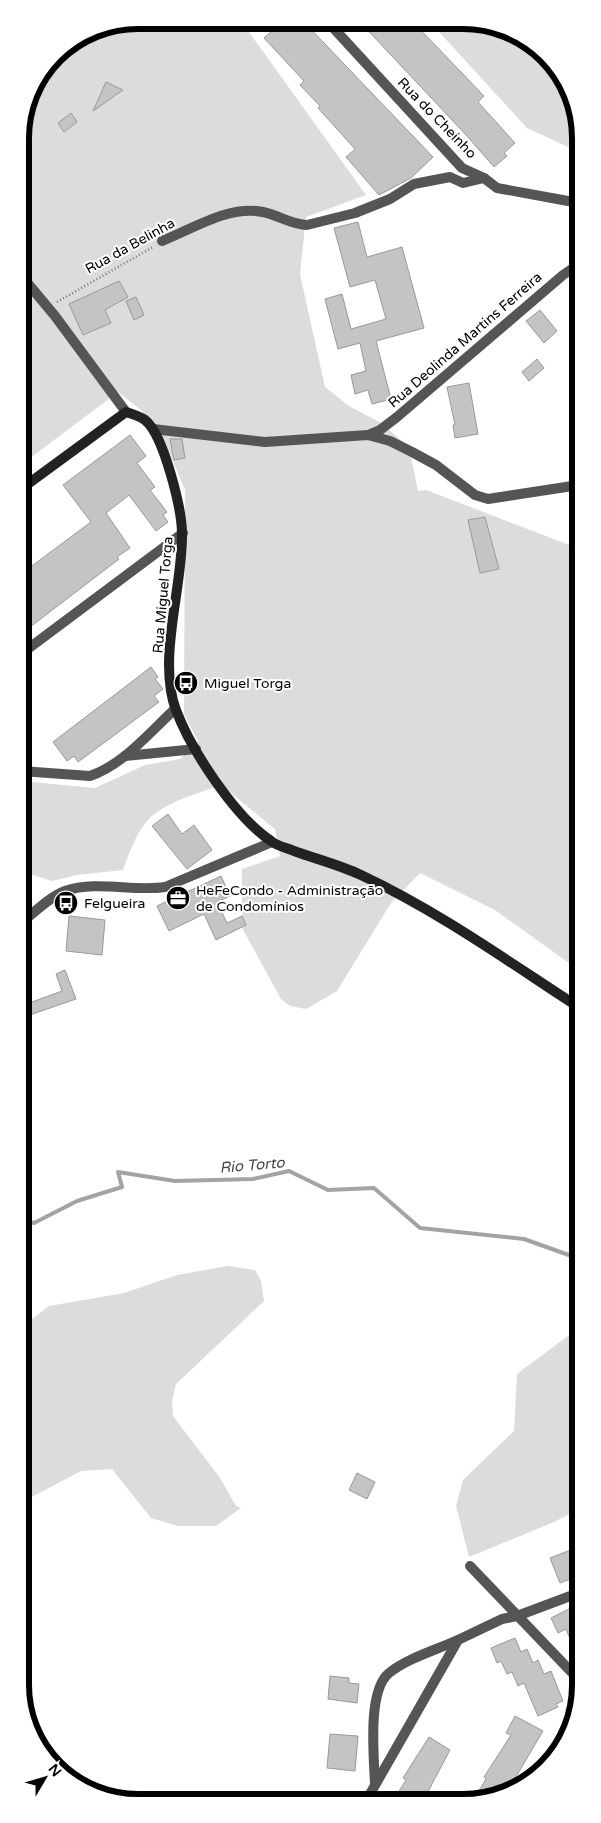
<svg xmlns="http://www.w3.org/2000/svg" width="601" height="1823" font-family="'Varela Round',sans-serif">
<rect width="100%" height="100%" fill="#fff"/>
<g fill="#dcdcdc">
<path d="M137 20 241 21 366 195 306 217 300 274 325 387 349 406 381 423 409 447 418 491 426 490 572 546 579 540 580 971 495 910 420 873 391 903 337 991 306 1009 290 1006 281 999 242 928V869L280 856 275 829 221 785C197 794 164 802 147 821 135 835 129 854 123 870L77 875 52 881 21 871V781L95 788 145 765 180 759 198 741 184 714 185 490 165 442 141 410 118 392 21 465 20 129 32 85 60 49 93 29Z"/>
<polygon points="430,22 487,22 547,55 579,115 579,152 527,128"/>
<polygon points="228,1266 255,1270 261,1281 264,1301 176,1384 172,1401 173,1416 220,1478 236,1506 241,1508 216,1526 178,1526 151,1518 112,1469 81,1471 22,1502 22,1327 49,1306 124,1293 177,1275"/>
<polygon points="580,1327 581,1508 554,1522 469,1557 456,1506 463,1480 514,1431 517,1374"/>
</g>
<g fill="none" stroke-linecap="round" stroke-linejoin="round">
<polyline stroke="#a3a3a3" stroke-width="4" points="22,1220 34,1223 77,1201 122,1187 118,1172 175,1181 253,1179 289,1171 328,1190 374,1188 420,1228 524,1239 580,1259"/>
</g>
<g fill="#c4c4c4" stroke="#999">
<polygon points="284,21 303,21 433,157 411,178 379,195 346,157 355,149 318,108 320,106 300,85 304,81 264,38"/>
<polygon points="359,21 413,22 484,96 478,102 515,143 504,153 507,156 494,167 467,136"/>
<polygon points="106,82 123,90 93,111"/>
<polygon points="71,113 77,122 64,132 58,123"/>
<polygon points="358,222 367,257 402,247 424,328 376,341 391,399 372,404 368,390 355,394 351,375 366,371 360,343 338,349 325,299 342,294 351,329 386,319 375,280 350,287 334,228"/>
<polygon points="119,281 128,297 105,310 111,323 83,335 69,304"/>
<polygon points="136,297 144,315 134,320 126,301"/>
<polygon points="540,310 557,331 544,343 526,321"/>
<polygon points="537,359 544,368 529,381 522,372"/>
<polygon points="469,383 478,434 455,438 453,425 455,425 447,387"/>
<polygon points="130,435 146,456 137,463 155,487 150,490 167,512 163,515 168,522 156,531 129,495 106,513 130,548 117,557 119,559 21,634 21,574 91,522 63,485"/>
<polygon points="170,439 182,439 185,458 174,460"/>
<polygon points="485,517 499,569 480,573 468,520"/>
<polygon points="151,667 158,677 155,679 163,689 154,696 159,702 78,762 74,756 67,761 53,742"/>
<polygon points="168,814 182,834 194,825 212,850 187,869 152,826"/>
<polygon points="221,876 230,896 217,902 227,923 242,916 246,925 216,940 204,914 169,931 157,906"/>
<polygon points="69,916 105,920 102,955 66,951"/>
<polygon points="65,970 76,999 21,1018 21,1006 62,991 56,974"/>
<polygon points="357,1473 375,1482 367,1499 349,1490"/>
<polygon points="581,1546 581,1575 560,1583 550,1558"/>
<polygon points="581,1603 581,1665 566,1629 558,1633 551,1618"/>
<polygon points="515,1638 521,1652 527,1649 533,1663 538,1660 544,1674 551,1671 563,1701 556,1704 558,1707 538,1716 524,1683 518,1686 512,1672 507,1674 501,1661 497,1663 491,1648"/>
<polygon points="330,1676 349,1678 349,1683 359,1684 357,1703 328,1699"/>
<polygon points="515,1716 543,1731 510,1787 486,1801 473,1801 486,1779 484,1777 511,1735 506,1733"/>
<polygon points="330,1734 358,1736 355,1771 327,1768"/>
<polygon points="429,1737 450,1750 423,1801 405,1801 396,1796 406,1780 403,1778"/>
</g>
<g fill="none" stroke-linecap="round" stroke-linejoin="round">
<polyline stroke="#777" stroke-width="2.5" stroke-dasharray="1 2.5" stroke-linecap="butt" points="57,302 153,247"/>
<g stroke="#555" stroke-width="10">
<polyline points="327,21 462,168 484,178 497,188 579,203"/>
<path d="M162 241C193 229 228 205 263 212 278 215 292 225 307 225L355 213 390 199 414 184 450 177 463 183 484 178"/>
<polyline points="20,274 55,316 126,412"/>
<polyline points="153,429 265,442 368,435 390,441 412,452 436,465 475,495 488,499 579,485"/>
<polyline points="368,435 380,430 397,417 563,275 579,264"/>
<polyline points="21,654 183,533"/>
<polyline points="125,756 196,749"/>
<path d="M21 771 90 776C123 765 150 732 175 709"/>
<path d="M21 923C34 913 49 897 65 891 97 880 133 892 165 887L272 842"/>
<polyline points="470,1566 581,1682"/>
<polyline points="548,1765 575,1719"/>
<path d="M375 1784C374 1757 367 1691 389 1673 408 1658 436 1650 458 1640"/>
<polyline points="366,1801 458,1640 502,1619 517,1616 581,1592"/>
</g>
<path stroke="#222" stroke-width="10" d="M21 489 126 412C133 414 139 416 145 420 164 435 182 510 182 534 183 586 157 660 176 710 191 750 235 817 271 841 277 846 287 848 294 851 316 859 340 865 361 875 438 911 509 962 580 1008"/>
</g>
<defs>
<g id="bus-disc" transform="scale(1.25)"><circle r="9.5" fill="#000" stroke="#fff"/><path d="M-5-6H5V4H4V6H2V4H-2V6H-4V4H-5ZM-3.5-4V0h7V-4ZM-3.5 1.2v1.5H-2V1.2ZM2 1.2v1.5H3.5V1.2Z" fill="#fff"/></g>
<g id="office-disc" transform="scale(1.25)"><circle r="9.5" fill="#000" stroke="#fff"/><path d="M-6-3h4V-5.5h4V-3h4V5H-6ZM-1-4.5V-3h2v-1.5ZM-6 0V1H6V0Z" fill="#fff"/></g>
</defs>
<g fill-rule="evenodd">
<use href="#bus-disc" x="186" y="683"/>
<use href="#office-disc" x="178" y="898"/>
<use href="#bus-disc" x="66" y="903"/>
</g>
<g text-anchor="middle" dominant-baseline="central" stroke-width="4" stroke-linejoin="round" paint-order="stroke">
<g font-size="14" fill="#000" stroke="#fff">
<text transform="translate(437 118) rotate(46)">Rua do Cheínho</text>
<text transform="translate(130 246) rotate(-29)">Rua da Belinha</text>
<text transform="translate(465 340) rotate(-41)">Rua Deolinda Martins Ferreira</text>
<text transform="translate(163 595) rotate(-85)">Rua Miguel Torga</text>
</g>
<g font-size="14" fill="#000" stroke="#fff" text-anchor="start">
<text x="204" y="683">Miguel Torga</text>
<text x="196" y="890">HeFeCondo - Administração<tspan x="196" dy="16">de Condomínios</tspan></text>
<text x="84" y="903">Felgueira</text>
</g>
<g font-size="15" font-style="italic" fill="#444" stroke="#fff">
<text transform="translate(252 1165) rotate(-5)">Rio Torto</text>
</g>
</g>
<path d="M0 0H601V1823H0ZM138 29H463A109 109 0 0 1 572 138V1685A109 109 0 0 1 463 1794H138A109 109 0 0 1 29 1685V138A109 109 0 0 1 138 29Z" fill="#fff" fill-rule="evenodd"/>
<path fill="none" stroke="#000" stroke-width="6" d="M138 29H463A109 109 0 0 1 572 138V1685A109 109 0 0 1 463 1794H138A109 109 0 0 1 29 1685V138A109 109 0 0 1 138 29Z"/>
<g transform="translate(45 1778) rotate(52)" stroke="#ffffff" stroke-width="4" paint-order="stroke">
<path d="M0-4L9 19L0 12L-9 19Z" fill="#000000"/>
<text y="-8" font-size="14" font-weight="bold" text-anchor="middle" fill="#000000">N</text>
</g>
</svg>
